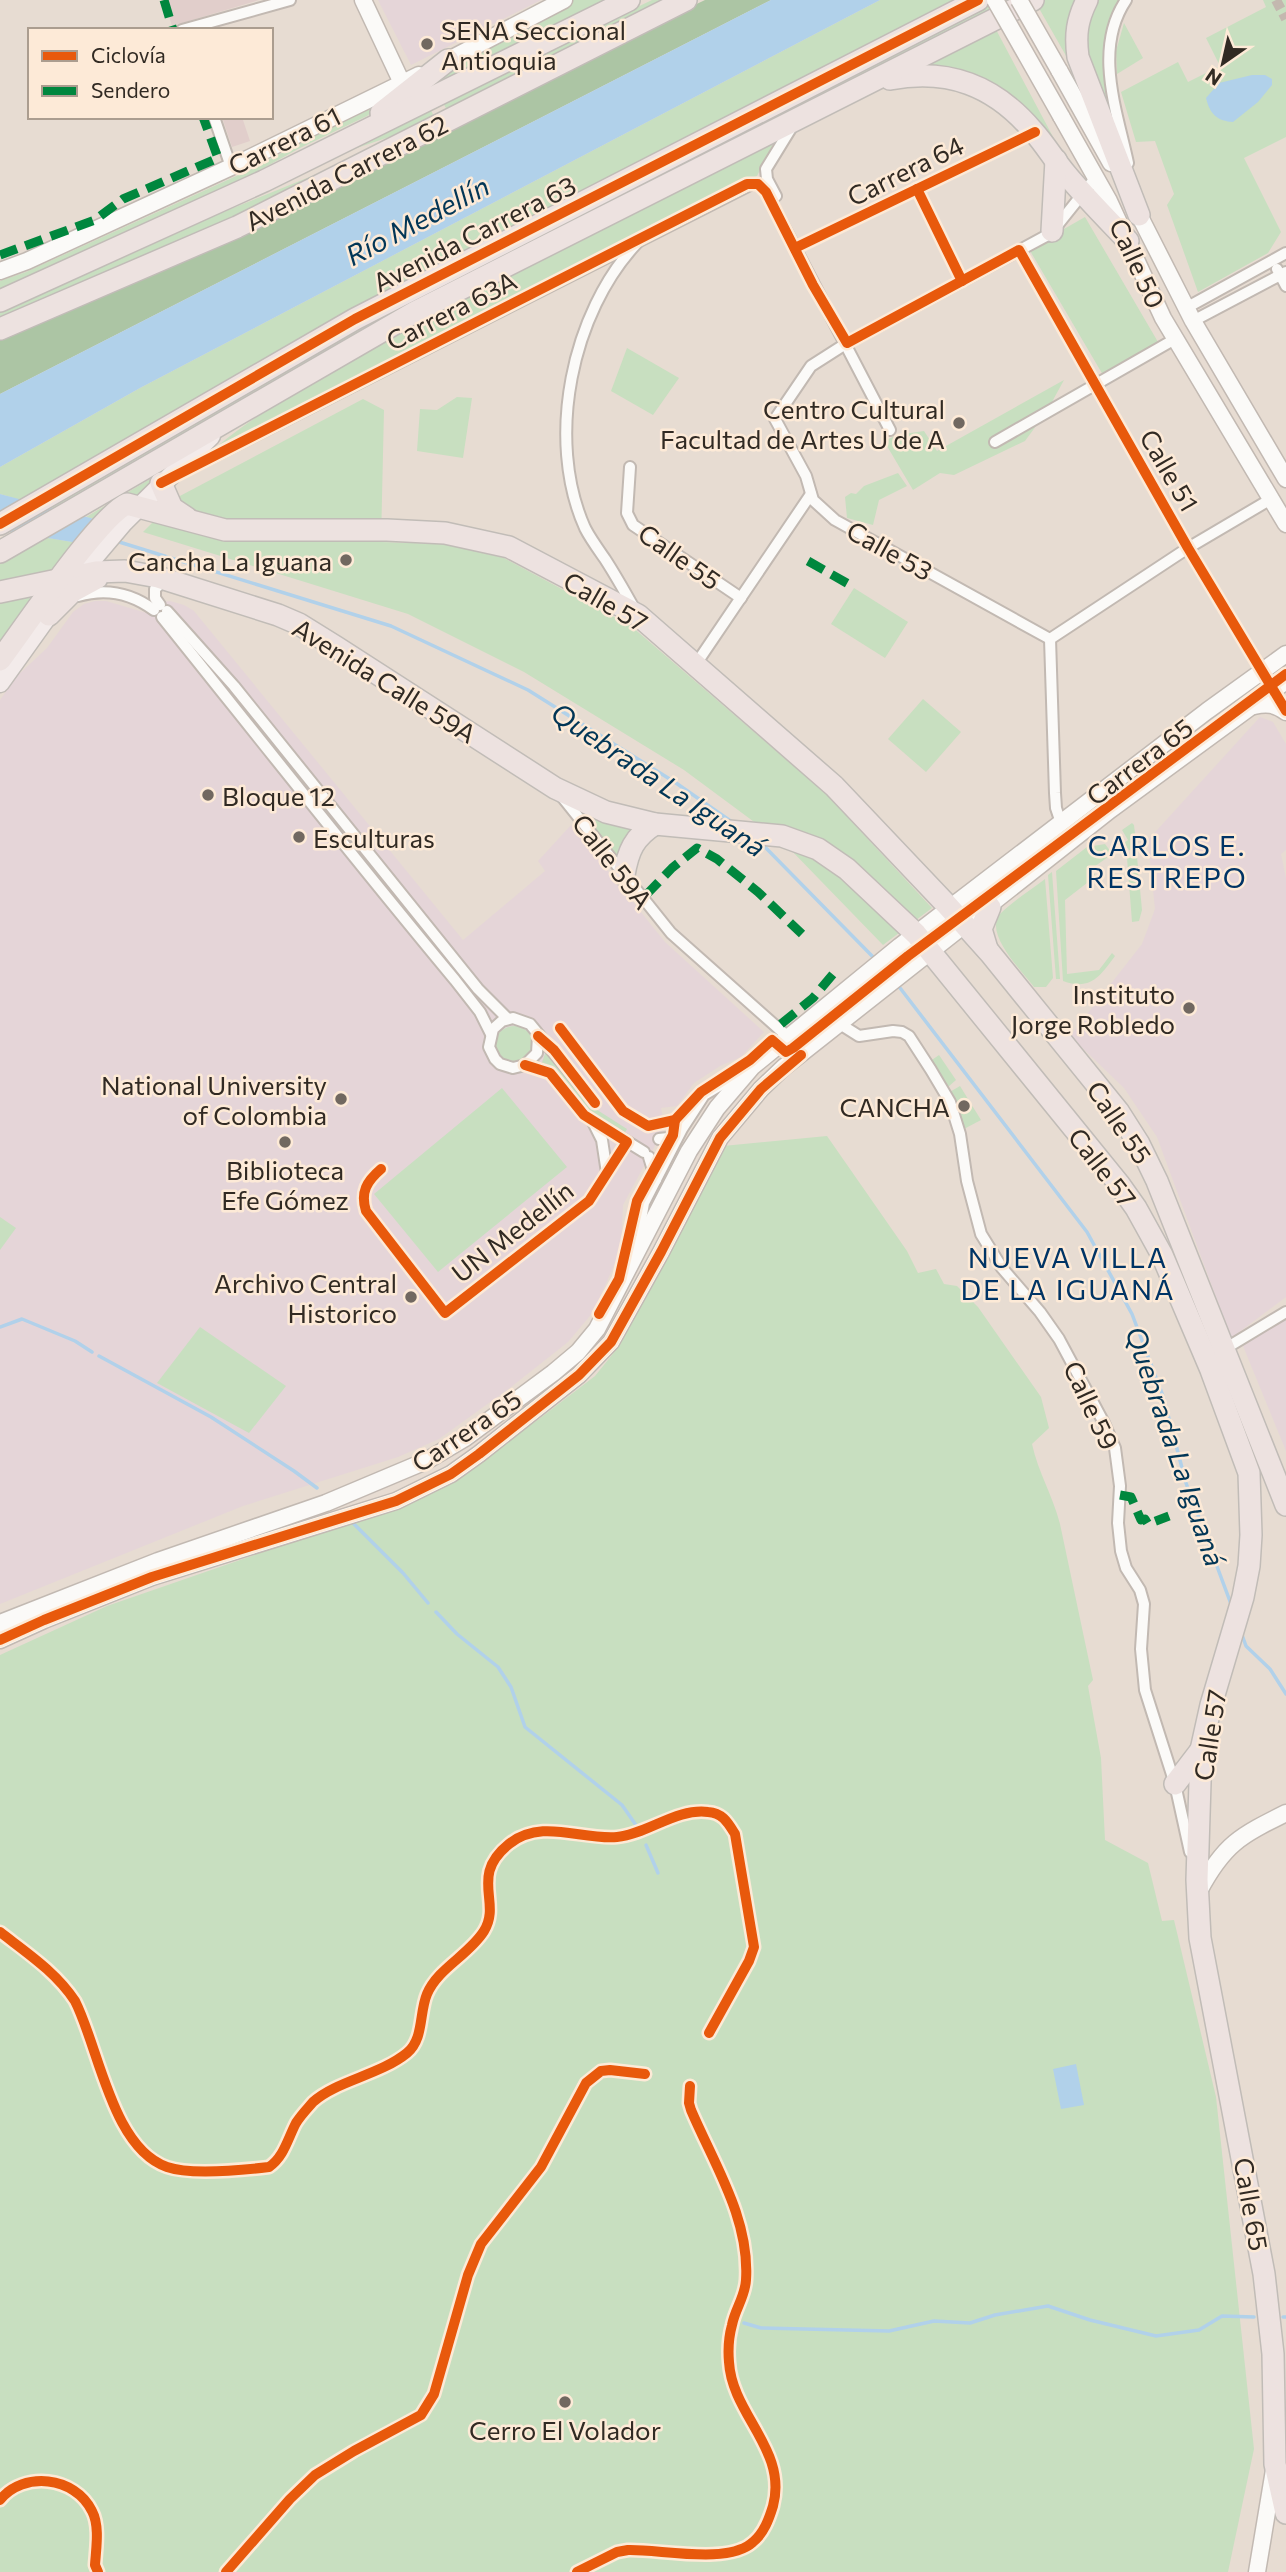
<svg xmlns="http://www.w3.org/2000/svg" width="1286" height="2572" font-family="Commissioner,sans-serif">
<rect width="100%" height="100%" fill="#e7dcd2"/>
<g fill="#e1cecb">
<polygon points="164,0 259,0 172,26"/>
<polygon points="222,117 242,117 250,141 232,147"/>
</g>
<g fill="#e5d5d8">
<polygon points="378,0 541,0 411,65"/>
<polygon points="95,601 106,601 150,614 162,602 170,601 184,605 194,611 463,940 545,871 538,861 571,825 665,942 764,1032 741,1057 720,1066 694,1083 677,1106 661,1108 665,1127 623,1205 621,1249 594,1311 568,1342 511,1387 439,1439 398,1457 243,1506 0,1604 0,700 17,676 47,648 73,612 84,604"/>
<polygon points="1260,717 1273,722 1286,744 1286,850 1281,854 1286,878 1286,1297 1231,1338 1157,1137 1124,1088 1070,1036 1142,944 1155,909 1148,840"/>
<polygon points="1286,1317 1286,1451 1243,1346"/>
</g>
<g fill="#c8dfc0">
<polygon points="572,0 613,0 409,99 497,40"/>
<polygon points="652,0 671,0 447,110 442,101"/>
<polygon points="880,0 968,0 24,501 0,494 0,467 140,388"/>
<polygon points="993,0 1020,0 461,280 638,182"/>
<polygon points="1042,0 1081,0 1094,105 1036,3"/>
<path d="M1095 0H1121C1100 32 1105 66 1108 102L1089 67 1081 40Z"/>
<polygon points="1263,0 1286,0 1286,137 1244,158 1281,232 1268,253 1198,292 1167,205 1174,194 1155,141 1136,142 1121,92 1178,62 1188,82 1220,66 1206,38 1266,7"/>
<polygon points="1124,23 1143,58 1117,74 1116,51"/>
<polygon points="993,24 1068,165 1003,95 890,76"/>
<polygon points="403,90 367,116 300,148 247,177 0,291 0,281 26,272 245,172"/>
<polygon points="430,108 434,117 404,132 342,153"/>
<path d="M773 144 757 176 202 459C268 402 345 362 422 321 537 259 656 202 773 144Z"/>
<polygon points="349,161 271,200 0,319 0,311 147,243"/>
<polygon points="1085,217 1158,342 1103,375 1029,249"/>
<polygon points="417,297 58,510 50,507 315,350"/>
<polygon points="627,348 679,378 653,415 611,391"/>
<polygon points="1064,380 1047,411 1025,441 954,475 940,473 913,490 884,441 897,435 924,431 937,451"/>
<polygon points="457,397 472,398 463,458 417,451 420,409 437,410"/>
<polygon points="363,399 384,410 381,542 444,544 504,558 631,626 826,794 932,908 883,945 788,847 684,770 524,672 408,614 143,532 178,497"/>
<polygon points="167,469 138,500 98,520 86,517"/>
<polygon points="898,473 907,486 879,500 873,525 847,518 845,497 851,493 856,494 864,486"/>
<polygon points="43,537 78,543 53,573 0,586 0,561"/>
<polygon points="854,588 908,622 885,658 831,624"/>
<polygon points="42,591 0,649 0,601"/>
<polygon points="923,699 961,732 926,772 888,739"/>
<polygon points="592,815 622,827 636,830 621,861 592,828 596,822"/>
<polygon points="1132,823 1134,825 1137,851 1129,850 1124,843 1128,840 1122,830"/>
<path d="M1105 844 1111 852 1117 848 1118 850 1091 869 1096 876 1065 900 1067 974 1099 970 1112 953 1115 956C1100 976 1091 991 1063 981L1056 871 1087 847Z"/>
<polygon points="1137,857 1142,910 1139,921 1132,922 1127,858"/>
<polygon points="1052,872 1060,979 1056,979 1048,875"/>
<path d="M1045 879 1053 978 1046 987H1034C1022 971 982 932 1001 913 1014 900 1031 890 1045 879Z"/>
<circle cx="514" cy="1045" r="19"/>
<polygon points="546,1051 591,1106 627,1129 623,1136 585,1112 541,1065"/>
<polygon points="939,1055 956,1080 948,1087 929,1062"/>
<polygon points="960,1086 981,1120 964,1129 948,1093"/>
<polygon points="502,1088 567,1167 438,1272 374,1194"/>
<path d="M827 1136 907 1251 918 1273 936 1269 944 1284 957 1286 978 1307 1041 1397 1049 1428 1032 1444C1038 1472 1053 1496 1060 1524L1093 1680 1088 1686 1101 1758 1105 1840 1148 1863 1162 1921 1174 1920 1216 2097 1254 2449 1228 2572H0V1655L107 1606 361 1518 471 1467 539 1419 595 1376 620 1345 723 1146Z"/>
<polygon points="0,1217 16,1228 0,1250"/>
<polygon points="200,1327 286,1386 249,1433 157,1383"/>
</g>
<polygon fill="#acc5a4" points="705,0 771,0 0,394 0,337"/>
<g fill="#b1d1ea">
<polygon points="771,0 880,0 140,388 0,467 0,394"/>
<path d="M1252 75H1265L1272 79V85L1258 102 1233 122C1218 121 1210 115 1206 98L1219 83Z"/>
<polygon points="0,494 98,520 78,543 0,530"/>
<polygon points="1076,2064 1084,2105 1061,2109 1053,2069"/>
</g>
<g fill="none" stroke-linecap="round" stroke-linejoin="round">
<g stroke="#b1d1ea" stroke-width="3.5">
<polyline points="116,541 391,626 528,690 676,783 732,822"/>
<polyline points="761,843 876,960"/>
<polyline points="897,984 1087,1232 1132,1314 1163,1396 1186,1483 1231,1604"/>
<polyline points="0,1327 22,1319 75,1341 92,1352"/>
<polyline points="99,1356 211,1417 294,1471 317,1488"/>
<polyline points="352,1522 403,1573 428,1603"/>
<polyline points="436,1612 457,1634 498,1667 511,1687 525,1727 622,1805 638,1828"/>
<polyline points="1241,1632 1246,1646 1270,1669 1286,1694"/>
<polyline points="646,1845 658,1873"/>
<polyline points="1283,2317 1286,2317"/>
<polyline points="744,2323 761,2328 889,2331 934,2321 970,2323 995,2315 1048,2306 1090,2320 1156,2336 1199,2330 1222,2316 1254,2317"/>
</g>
<polyline stroke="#c3b8af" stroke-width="10" stroke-dasharray="10 5" stroke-linecap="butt" points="1276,0 1286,19"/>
<g stroke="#c2b9b2" stroke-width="14">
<g id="street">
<path d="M1126 0C1093 49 1117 111 1128 163"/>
<polyline points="182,30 290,0"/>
<polyline points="214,117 231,167"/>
<polyline points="917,189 962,281"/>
<polyline points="776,196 767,179 766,169 793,125"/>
<polyline points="795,248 1035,132"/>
<polyline points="1019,250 1188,548 1286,711"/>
<polyline points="1277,269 1286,286"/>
<polyline points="1186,308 1286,253"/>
<polyline points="1193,321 1286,272"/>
<polyline points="995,442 1175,339"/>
<polyline points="630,467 627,513 633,525 741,598"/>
<polyline points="179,474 752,184 758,184 766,192 890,430"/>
<path d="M78 596C105 588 131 593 154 610"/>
<polyline points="160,605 155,598 155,589 161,583 167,582"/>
<path d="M635 610C625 592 616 576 605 559 598 549 590 538 585 528 545 439 572 312 637 243"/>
<polyline points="167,611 234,686 478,989 508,1019"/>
<path d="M162 617C259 738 355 860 455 980L480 1012 491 1034"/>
<polyline points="1050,639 835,520 813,500 806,476 775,419 811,366 847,343 1046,236 1056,227 1096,177"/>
<polyline points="1050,639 1188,548 1271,499"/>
<polyline points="1050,639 1055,793 1056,808 1061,823"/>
<polyline points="696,664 811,494"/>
<polyline points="563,798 671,933 788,1037"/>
<polyline points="840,1024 859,1036 893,1031 902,1032 909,1036 931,1070 950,1102 960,1134 967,1181 981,1234 1002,1268 1040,1312 1059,1339 1104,1423 1115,1448 1120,1486 1118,1523 1121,1551 1126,1568 1140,1590 1144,1604 1141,1649 1145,1690 1175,1784 1190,1852"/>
<polyline points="525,1065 537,1053 538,1036"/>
<polyline points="595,1103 530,1024 513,1018 502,1021 493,1029 489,1047 495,1059 500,1064 513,1068 525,1065 534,1067 550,1073 584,1115 644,1152"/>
<polyline points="593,1122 602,1140 607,1173"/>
<polyline points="659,1139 668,1138 680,1131"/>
<polyline points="649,1157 656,1180"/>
<path d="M381 1169C367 1181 360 1192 366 1211L445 1313 589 1201 627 1142"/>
<polyline points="643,1240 640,1225 644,1203 682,1129 704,1095 744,1071"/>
<polyline points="1223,1350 1286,1312"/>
</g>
</g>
<g stroke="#c2b9b2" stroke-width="19">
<g id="secondary">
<polyline points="363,0 402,83"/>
<polyline points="439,65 564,0"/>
<polyline points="1059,70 1111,163"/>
<polyline points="1061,116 1109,201 1163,318 1286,524"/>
<polyline points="1135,207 1193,321 1286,479"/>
<polyline points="0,271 27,261 231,167 419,75"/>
<path d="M1254 706C1267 703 1275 704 1286 712"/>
<polyline points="0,1623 158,1561 326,1503 426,1461 465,1438 553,1373 578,1352 597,1329 689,1151 717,1108 752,1067 900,946 1207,711 1286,654"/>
<polyline points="0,1640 44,1620 152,1577 396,1501 451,1474 479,1454 579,1375 611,1342 661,1252 720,1138 761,1089 784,1067 1110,810 1286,681"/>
<path d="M1199 1891C1224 1844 1240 1836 1286 1813"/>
<polyline points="1257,2572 1274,2470"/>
</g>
</g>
<g stroke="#c1bcb7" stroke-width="21">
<g id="primary">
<polyline points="74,581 124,522 211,436"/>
<polyline points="0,683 55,606"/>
</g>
</g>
<g stroke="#c1bcb7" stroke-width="24">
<g id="highway">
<path d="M1087 0C1077 20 1075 35 1078 57L1139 215"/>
<path d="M890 79C948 68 994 85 1033 131 1045 144 1054 160 1066 174 1085 197 1107 219 1128 241"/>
<polyline points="381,113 448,60"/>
<polyline points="1052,231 1056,160"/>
<polyline points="0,301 264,181 629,0"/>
<polyline points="0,329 237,227 686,0"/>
<polyline points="161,483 172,508 187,518"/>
<polyline points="0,524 355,319 978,0"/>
<polyline points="0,552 415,312 1033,0"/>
<polyline points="0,592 96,572 125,571 158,577 278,615 299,624 336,647 555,788 606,812 655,824 782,836 818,849 847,869 916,934 1119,1184 1136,1208 1162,1255 1211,1370 1249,1473 1251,1535 1249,1566 1243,1597 1211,1705 1201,1750 1197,1880 1200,1938 1264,2274 1273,2354 1275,2464 1286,2513"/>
<polyline points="49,615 73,591 97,578"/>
<path d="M0 660C22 631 100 515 127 504L225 530H387L445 533 509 547 638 615 834 786 946 904 990 953 1118 1111 1139 1144 1157 1181 1286 1505"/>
<path d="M624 875C628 851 634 837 655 824"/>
<polyline points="987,949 981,929 990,907"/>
<polyline points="1175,1784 1201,1750"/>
</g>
</g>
<use href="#street" stroke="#fbfaf8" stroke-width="10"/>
<use href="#secondary" stroke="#fbfaf8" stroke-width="16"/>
<use href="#primary" stroke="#f3ebea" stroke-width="18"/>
<use href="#highway" stroke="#ede2e0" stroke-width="21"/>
<g stroke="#c2b9b2" stroke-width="19" stroke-linecap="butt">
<g id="secondary-bridge">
<polyline points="995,0 1061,116"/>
<polyline points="1019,0 1059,70"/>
</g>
</g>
<use href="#secondary-bridge" stroke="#fbfaf8" stroke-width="16"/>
<g stroke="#00873e" stroke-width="9" stroke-dasharray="18 9" stroke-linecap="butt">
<polyline points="164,0 173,30"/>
<polyline points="0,255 95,220 123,199 218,158 203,117"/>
<polyline points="808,561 852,586"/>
<polyline points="646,895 672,868 697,848 717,859 758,892 802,934"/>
<polyline points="781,1024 813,998 834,973"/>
<polyline points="1120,1495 1131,1497 1141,1520 1145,1519 1148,1524 1169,1516"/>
</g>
<g stroke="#fdead7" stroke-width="15">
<g id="cycleway">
<polyline points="917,189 962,281"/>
<polyline points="795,248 1035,132"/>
<polyline points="161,483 747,184 758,184 766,192 813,285 847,343 1019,250 1188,548 1286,711"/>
<polyline points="0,524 355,319 978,0"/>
<polyline points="560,1028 623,1111 648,1126 675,1120 701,1092 750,1060 772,1040 786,1052 793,1048 908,956 1286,674"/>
<polyline points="538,1036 554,1050 595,1103"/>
<path d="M381 1169C367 1181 360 1192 366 1211L445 1313 589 1201 627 1142 584 1115 550 1073 525 1065"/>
<polyline points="599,1314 619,1279 637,1201 673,1135 675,1120"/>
<polyline points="0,1640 44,1620 152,1577 396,1501 451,1474 479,1454 579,1375 611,1342 661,1252 720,1138 761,1089 801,1055"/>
<path d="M0 1932C27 1953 56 1972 75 2001 99 2048 112 2148 167 2167 190 2175 243 2170 269 2167 284 2157 288 2138 296 2123 301 2115 307 2109 313 2102 336 2081 380 2075 407 2053 424 2039 419 2013 427 1994 438 1968 469 1955 484 1931 502 1902 469 1876 509 1844 542 1818 580 1840 617 1837 648 1834 676 1808 708 1812 723 1813 728 1823 735 1834L754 1947 749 1961 709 2033"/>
<path d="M0 2500C23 2471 75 2476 92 2511 100 2526 96 2549 95 2565L98 2572"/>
<polyline points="226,2572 290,2499 315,2475 354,2451 421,2415 434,2394 468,2275 481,2244 541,2167 586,2083 601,2071 610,2070 645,2074"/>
<path d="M577 2572 617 2552 628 2550C660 2549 728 2565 753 2542 764 2533 769 2519 773 2506 788 2450 732 2415 729 2362 728 2351 729 2336 732 2325 735 2309 745 2297 746 2280 750 2219 714 2164 691 2110L689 2103 690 2086"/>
</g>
</g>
<use href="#cycleway" stroke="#e8590c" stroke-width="10"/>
</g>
<g fill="#716860" stroke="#fdead7" stroke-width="2.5">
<circle cx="427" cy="44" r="7"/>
<circle cx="959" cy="423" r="7"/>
<circle cx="346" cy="560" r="7"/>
<circle cx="208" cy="795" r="7"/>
<circle cx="299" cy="837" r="7"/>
<circle cx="1189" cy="1008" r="7"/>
<circle cx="341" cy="1099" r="7"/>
<circle cx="964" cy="1106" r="7"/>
<circle cx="285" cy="1142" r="7"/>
<circle cx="411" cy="1297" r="7"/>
<circle cx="565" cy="2402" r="7"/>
</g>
<g text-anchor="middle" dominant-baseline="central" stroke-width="5" stroke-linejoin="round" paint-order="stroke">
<g font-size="26" fill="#312a23" stroke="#fdead7" text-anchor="end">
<text x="441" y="29" text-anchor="start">SENA Seccional<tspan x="441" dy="30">Antioquia</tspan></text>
<text x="945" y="408">Centro Cultural<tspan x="945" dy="30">Facultad de Artes U de A</tspan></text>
<text x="332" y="560">Cancha La Iguana</text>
<text x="222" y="795" text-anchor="start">Bloque 12</text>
<text x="313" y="837" text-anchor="start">Esculturas</text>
<text x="1175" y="993">Instituto<tspan x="1175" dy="30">Jorge Robledo</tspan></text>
<text x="327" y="1084">National University<tspan x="327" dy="30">of Colombia</tspan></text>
<text x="950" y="1106">CANCHA</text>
<text x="285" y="1169" text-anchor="middle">Biblioteca<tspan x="285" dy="30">Efe Gómez</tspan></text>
<text x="397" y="1282">Archivo Central<tspan x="397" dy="30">Historico</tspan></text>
<text x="565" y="2429" text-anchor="middle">Cerro El Volador</text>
</g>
<g font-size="26" fill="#312a23" stroke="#fdead7">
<text transform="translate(284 140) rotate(-26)">Carrera 61</text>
<text transform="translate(905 170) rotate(-26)">Carrera 64</text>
<text transform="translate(346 172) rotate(-27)">Avenida Carrera 62</text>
<text transform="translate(474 233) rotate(-27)">Avenida Carrera 63</text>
<text transform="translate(1138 263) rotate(65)">Calle 50</text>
<text transform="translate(451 310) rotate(-27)">Carrera 63A</text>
<text transform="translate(1170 470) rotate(60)">Calle 51</text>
<text transform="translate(890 550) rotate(29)">Calle 53</text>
<text transform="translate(680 556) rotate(35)">Calle 55</text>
<text transform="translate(606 601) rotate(30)">Calle 57</text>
<text transform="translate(385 680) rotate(32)">Avenida Calle 59A</text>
<text transform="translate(1139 761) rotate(-37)">Carrera 65</text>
<text transform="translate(613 861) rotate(52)">Calle 59A</text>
<text transform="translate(1120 1122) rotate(56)">Calle 55</text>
<text transform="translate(1103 1167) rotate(52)">Calle 57</text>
<text transform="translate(512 1231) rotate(-38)">UN Medellín</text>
<text transform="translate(1092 1405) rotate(65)">Calle 59</text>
<text transform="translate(466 1430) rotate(-34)">Carrera 65</text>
<text transform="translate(1209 1735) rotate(-81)">Calle 57</text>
<text transform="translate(1252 2204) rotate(80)">Calle 65</text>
</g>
<g font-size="28" font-style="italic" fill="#023656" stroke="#fdead7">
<text transform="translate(417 220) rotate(-28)">Río Medellín</text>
<text transform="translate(659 779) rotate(34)">Quebrada La Iguaná</text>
<text transform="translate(1176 1446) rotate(71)">Quebrada La Iguaná</text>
</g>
<g font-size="28" letter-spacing="2" fill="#003465" stroke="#fdead7">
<text x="1167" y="845">CARLOS E.<tspan x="1167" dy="32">RESTREPO</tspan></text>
<text x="1068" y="1257">NUEVA VILLA<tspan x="1068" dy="32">DE LA IGUANÁ</tspan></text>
</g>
</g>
<rect x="28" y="28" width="245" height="91" fill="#fdead7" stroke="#ab9d8f" stroke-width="2"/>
<rect x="42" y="51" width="35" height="10" fill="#e8590c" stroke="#ab9d8f" stroke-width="2"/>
<text x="91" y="63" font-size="21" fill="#312a23">Ciclovía</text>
<rect x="42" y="86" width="35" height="10" fill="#00873e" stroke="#ab9d8f" stroke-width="2"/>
<text x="91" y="98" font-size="21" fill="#312a23">Sendero</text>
<g transform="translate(1223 63) rotate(214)" stroke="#fdead7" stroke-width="5" paint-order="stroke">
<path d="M0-5L12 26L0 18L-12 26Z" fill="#312a23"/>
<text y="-10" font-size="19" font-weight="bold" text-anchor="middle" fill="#312a23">N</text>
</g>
</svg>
